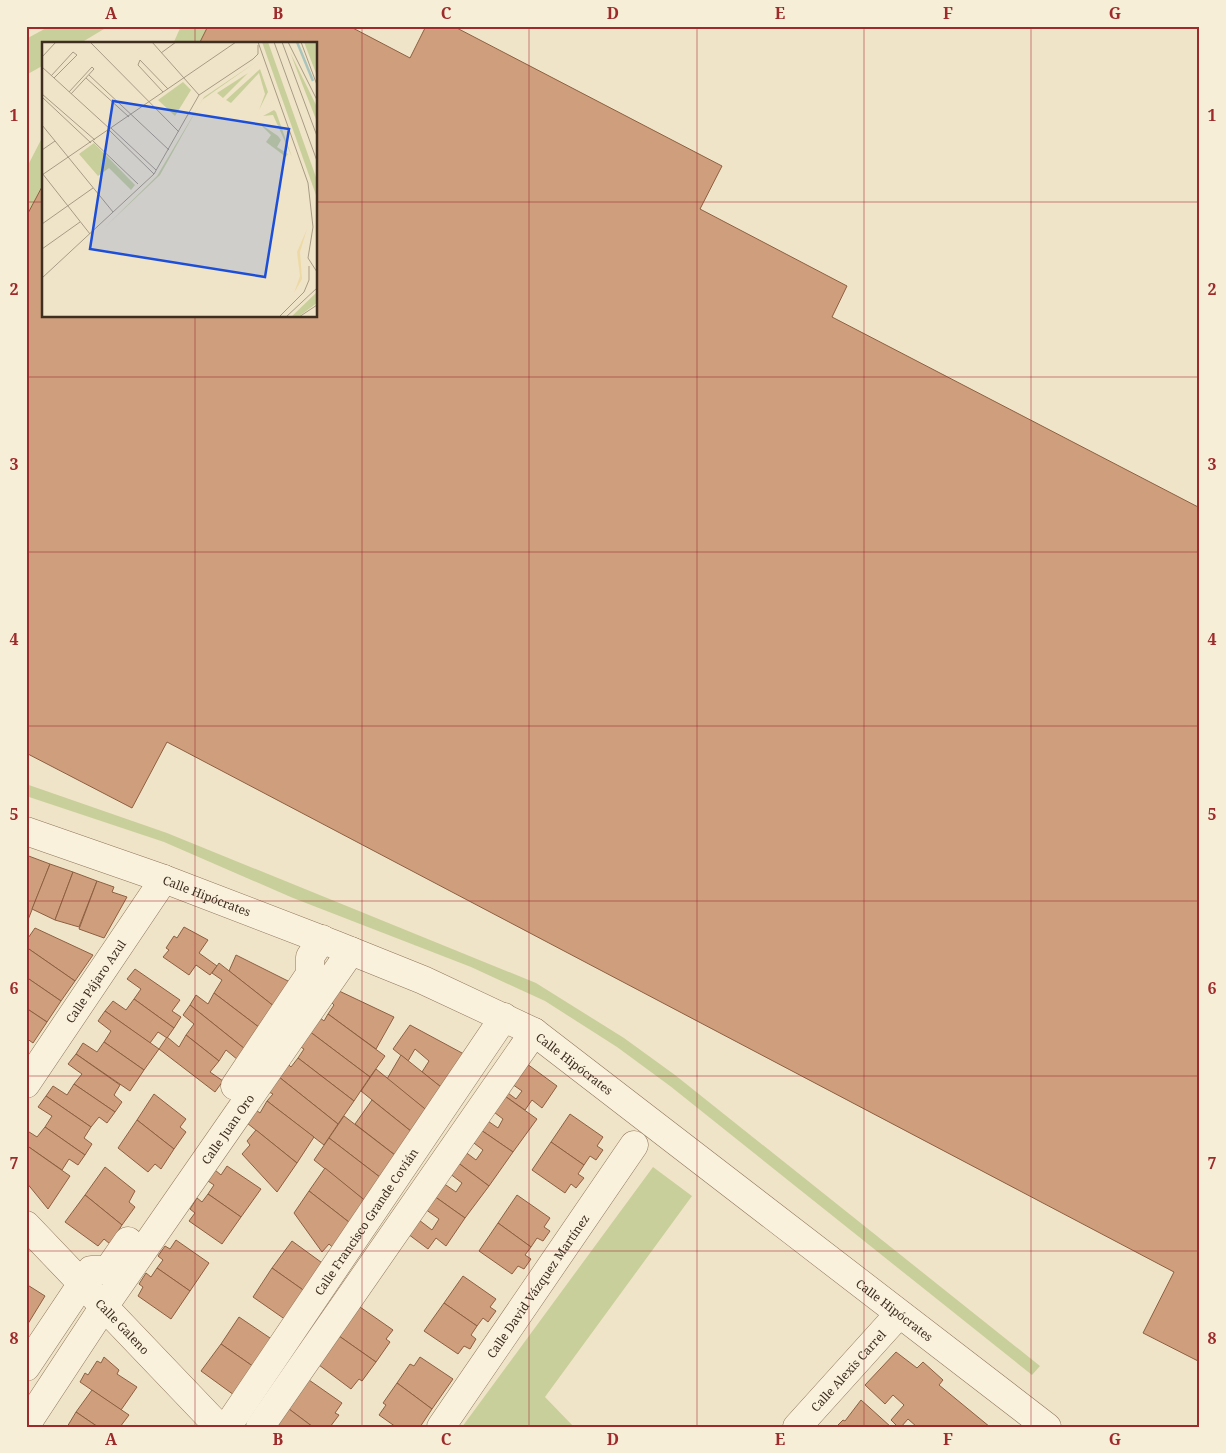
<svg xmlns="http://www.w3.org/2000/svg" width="1226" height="1453" font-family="'Noto Serif',serif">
<rect width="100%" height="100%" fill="#f0e4c8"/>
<g fill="#c9cf9b">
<polygon points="50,26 109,26 79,44 44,44 44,65 26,75 26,39"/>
<polygon points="181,26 208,26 199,44 173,44"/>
<polygon points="44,134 44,183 26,217 26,169"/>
<polygon points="26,784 167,833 536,983 624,1038 675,1075 1040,1366 1032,1375 670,1086 617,1047 545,1001 471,967 293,898 164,842 26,796"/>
<polygon points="653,1167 692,1196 545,1397 574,1427 462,1427"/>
</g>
<g fill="#cf9f7d" stroke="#8d5f41">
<polygon points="208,26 349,26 410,58 426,26 453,26 722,166 700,209 847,286 832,317 1200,508 1200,1362 1143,1333 1174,1272 167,742 132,808 26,753 26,217 44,183 44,316 316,316 316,44 199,44"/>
<polygon points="26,855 50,864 26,925"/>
<polygon points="50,864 73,872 55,920 32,909"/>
<polygon points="73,872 97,881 79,927 55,920"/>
<polygon points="97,881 114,887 112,892 127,897 104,938 79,929"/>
<polygon points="184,927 208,940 199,953 217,966 210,975 196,965 189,975 163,957 169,950 166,948 174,936 177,938"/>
<polygon points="35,928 93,955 75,981 26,947 26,941"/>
<polygon points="26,947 75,981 61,1001 26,977"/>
<polygon points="236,955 292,983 275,1007 229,971"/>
<polygon points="219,963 275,1007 260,1028 214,993 222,980 212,973"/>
<polygon points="135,969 180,1000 172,1011 181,1017 174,1028 134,999 141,989 127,979"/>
<polygon points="26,977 61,1001 47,1022 26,1008"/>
<polygon points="337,990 394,1017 376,1049 328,1014 334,1005 330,1001"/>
<polygon points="214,993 260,1028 245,1049 190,1005 196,995 208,1004"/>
<polygon points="134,999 174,1028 167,1038 158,1032 150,1043 105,1011 113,1001 126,1010"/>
<polygon points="190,1005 245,1049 238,1060 226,1050 219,1061 186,1035 194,1024 183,1015"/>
<polygon points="26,1008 47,1022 33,1043 26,1038"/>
<polygon points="105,1011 159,1049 144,1070 104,1042 111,1031 98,1021"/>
<polygon points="328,1014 385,1056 370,1077 309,1031 319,1017 324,1021"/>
<polygon points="410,1025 475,1060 446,1091 422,1072 429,1061 415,1049 408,1061 393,1049"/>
<polygon points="309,1031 370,1077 354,1101 298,1058 304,1049 299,1046"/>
<polygon points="186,1035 219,1061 210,1072 223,1081 215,1092 159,1049 167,1037 179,1047"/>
<polygon points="104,1042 144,1070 130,1091 76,1054 83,1043 97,1052"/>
<polygon points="76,1054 120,1085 114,1095 122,1102 115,1112 74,1084 82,1074 68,1064"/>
<polygon points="401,1055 446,1091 435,1117 387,1079"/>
<polygon points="298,1058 354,1101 338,1124 279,1077 287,1063 291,1067"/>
<polygon points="523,1061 557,1086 542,1108 532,1100 525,1110 502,1094 504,1090 516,1099 522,1091 509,1082"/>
<polygon points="376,1069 435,1117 417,1136 361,1091"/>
<polygon points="279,1077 338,1124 324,1145 267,1101 273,1094 269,1092"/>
<polygon points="74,1084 115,1112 107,1123 99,1117 91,1127 46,1096 53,1086 67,1095"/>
<polygon points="154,1094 186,1119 180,1127 186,1132 174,1149 137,1120"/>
<polygon points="502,1094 537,1119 513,1152 478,1128 485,1119 498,1128 503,1119 490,1109"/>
<polygon points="46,1096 91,1127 84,1138 92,1144 85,1155 45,1127 52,1116 38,1107"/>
<polygon points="372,1100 417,1136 404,1162 355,1124"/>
<polygon points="267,1101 314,1137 297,1163 247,1123 256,1110 260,1113"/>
<polygon points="570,1114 603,1137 597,1146 603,1150 596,1160 590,1156 584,1165 551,1142"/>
<polygon points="344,1116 404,1162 385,1181 329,1138"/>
<polygon points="137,1120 174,1149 161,1169 155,1164 148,1172 118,1148"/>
<polygon points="45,1127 85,1155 78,1165 69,1159 62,1170 26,1145 26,1130 37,1137"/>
<polygon points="478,1128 513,1152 489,1186 457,1162 464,1151 476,1160 483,1150 470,1140"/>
<polygon points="256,1130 297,1163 277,1192 242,1154 250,1145 247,1141"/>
<polygon points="329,1138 385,1181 373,1207 314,1160"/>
<polygon points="551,1142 584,1165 578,1174 584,1178 576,1188 571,1184 565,1193 532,1170"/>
<polygon points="26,1145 70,1176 48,1209 26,1182"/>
<polygon points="457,1162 489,1186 465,1218 434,1196 443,1183 456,1192 462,1183 449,1173"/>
<polygon points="227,1166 261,1189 241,1217 208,1194 214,1185 208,1181 215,1170 221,1175"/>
<polygon points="105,1167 135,1191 129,1202 135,1207 122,1225 85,1195"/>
<polygon points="325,1168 373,1207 354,1226 309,1191"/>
<polygon points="309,1191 354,1226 340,1254 329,1244 322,1252 294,1213"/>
<polygon points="208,1194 241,1217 222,1244 189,1221 195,1213 190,1209 197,1198 202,1202"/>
<polygon points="85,1195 122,1225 110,1244 104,1239 98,1246 65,1222"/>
<polygon points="517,1195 550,1218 544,1227 550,1231 543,1241 537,1238 531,1247 498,1223"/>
<polygon points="434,1196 465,1218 446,1246 436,1238 428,1249 408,1234 419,1220 432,1230 439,1219 425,1209"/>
<polygon points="498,1223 531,1247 525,1255 531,1259 524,1269 518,1266 512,1274 479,1251"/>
<polygon points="176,1240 209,1263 190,1291 157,1268 163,1260 158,1256 165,1246 170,1249"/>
<polygon points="292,1241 325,1265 306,1292 272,1268"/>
<polygon points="157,1268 190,1291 171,1319 138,1296 143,1287 139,1284 146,1273 151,1277"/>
<polygon points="272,1268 306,1292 286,1320 253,1297"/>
<polygon points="463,1276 496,1299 490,1307 496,1311 488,1322 483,1318 477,1326 444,1303"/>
<polygon points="26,1284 45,1296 26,1327"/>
<polygon points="444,1303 477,1326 471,1335 476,1339 470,1349 464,1346 458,1354 424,1331"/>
<polygon points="360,1307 393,1330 386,1339 390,1342 376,1362 339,1336"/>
<polygon points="239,1317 273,1340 254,1367 221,1344"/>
<polygon points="339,1336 376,1362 362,1381 359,1379 351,1389 319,1365"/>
<polygon points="221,1344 254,1367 234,1395 201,1371"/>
<polygon points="896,1352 917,1368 923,1362 943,1380 939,1385 990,1427 917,1427 908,1419 901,1427 898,1427 891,1420 904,1405 893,1395 885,1404 865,1385"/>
<polygon points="104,1357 119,1370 117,1374 137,1387 121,1410 80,1382 85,1373 88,1375 97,1361 101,1363"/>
<polygon points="420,1357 453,1379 432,1409 397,1383 410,1364 414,1366"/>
<polygon points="309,1380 342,1403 335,1413 339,1415 330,1427 313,1427 289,1409"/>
<polygon points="397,1383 432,1409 420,1427 396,1427 379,1415 386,1405 383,1403"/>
<polygon points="92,1390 129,1415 120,1427 98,1427 76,1412"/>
<polygon points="861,1400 870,1408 891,1427 839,1427 838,1425 843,1420 845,1421"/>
<polygon points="289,1409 313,1427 276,1427"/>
<polygon points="76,1412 98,1427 67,1427"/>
</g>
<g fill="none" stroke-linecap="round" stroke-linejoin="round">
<g stroke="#8d765c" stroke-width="29">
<g id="minor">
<path id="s1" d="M26 831 164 879 336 945 423 980 534 1032 1047 1427"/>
<path id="s2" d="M26 1084 164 879"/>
<polyline points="235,1086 310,974 310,957 322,939"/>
<path id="s3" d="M26 1225 219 1427"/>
<polyline points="26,1367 91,1270 108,1270 128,1241"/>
<path id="s4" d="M26 1425 103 1308 351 951"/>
<path id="s5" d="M227 1427 504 1017"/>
<polyline points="260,1427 534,1032"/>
<path id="s6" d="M441 1427 634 1145"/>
<path id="s7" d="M797 1427 899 1314"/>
</g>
</g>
<use href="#minor" stroke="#faf1dc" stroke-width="28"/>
</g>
<path fill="none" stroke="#9e2a2b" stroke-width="1" stroke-opacity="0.55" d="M195 26V44M362 26V1427M529 26V1427M697 26V1427M864 26V1427M1031 26V1427M26 202H44M316 202H1200M195 316V1427M26 377H1200M26 552H1200M26 726H1200M26 901H1200M26 1076H1200M26 1251H1200"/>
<g text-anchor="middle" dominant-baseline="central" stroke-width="5" stroke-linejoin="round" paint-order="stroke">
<g font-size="12" fill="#3d2e20" stroke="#f7eed8">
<text stroke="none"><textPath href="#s1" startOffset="192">Calle Hipócrates</textPath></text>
<text stroke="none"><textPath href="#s2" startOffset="124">Calle Pájaro Azul</textPath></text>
<text stroke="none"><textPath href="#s1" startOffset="598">Calle Hipócrates</textPath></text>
<text stroke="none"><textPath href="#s4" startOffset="358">Calle Juan Oro</textPath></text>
<text stroke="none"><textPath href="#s5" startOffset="248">Calle Francisco Grande Covián</textPath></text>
<text stroke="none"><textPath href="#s6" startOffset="171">Calle David Vázquez Martínez</textPath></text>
<text stroke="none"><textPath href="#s1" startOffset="1002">Calle Hipócrates</textPath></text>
<text stroke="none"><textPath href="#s3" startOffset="140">Calle Galeno</textPath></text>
<text stroke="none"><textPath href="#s7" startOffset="76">Calle Alexis Carrel</textPath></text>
</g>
</g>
<g transform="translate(42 42)">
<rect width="275" height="275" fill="#f0e4c8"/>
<path d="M220 0H226L275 138V156ZM262 0H275V34ZM248 10 275 65V80L259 39ZM214 20 160 58 118 133 62 186 115 134 162 55ZM218 27 226 50 217 68 223 52 217 31 189 61 184 58ZM206 31 181 56 175 51ZM141 40 149 48 133 74 116 58ZM232 68 234 70 250 115 231 73 221 74ZM217 81 236 94 239 98 235 105 246 112 244 115 224 100 229 93ZM52 101 93 143 89 148 67 126 56 134 37 112ZM275 250V261L256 275H249Z" fill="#c9cf9b"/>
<path d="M265 187 258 210 260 237 252 251 258 234 255 210Z" fill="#ecd9a5"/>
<path fill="none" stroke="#a9c4bc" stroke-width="2.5" d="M255 0 271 39"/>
<path fill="none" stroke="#a89b85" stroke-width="1" d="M48 0 137 90M110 0 157 53M216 0 266 141 271 185 266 216 275 230M232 0 275 119M240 0 275 94M246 0 275 58M259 0 275 43M119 11 134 0M0 15 14 0M0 25 68 87M47 33 127 108M9 34 31 10 35 13 12 36M44 36 87 75M27 50 50 25 52 27 29 52M121 50 96 23 98 18 126 47M0 52 53 98M0 55 49 101M0 83 71 170M69 86 114 128M67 88 112 132M51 99 96 142M0 108 13 99M0 131 48 192M0 133 194 0M0 182 51 146M0 207 38 180M0 236 112 132 157 53 211 17 216 12V3M237 275 262 250 267 238V224M244 275 275 246M257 275 275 263"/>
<path fill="#1d4ed8" fill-opacity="0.15" stroke="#1d4ed8" stroke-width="2.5" d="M71 59 247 87 223 235 48 207Z"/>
<rect width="275" height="275" fill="none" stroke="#3d2e20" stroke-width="2.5"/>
</g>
<rect width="1226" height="1453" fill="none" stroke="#f7eed8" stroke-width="55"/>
<rect x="28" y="28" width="1170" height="1398" fill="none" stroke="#9e2a2b" stroke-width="2"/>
<g font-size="16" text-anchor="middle" font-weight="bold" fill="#9e2a2b">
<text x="111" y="19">A</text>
<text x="278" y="19">B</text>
<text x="446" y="19">C</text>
<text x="613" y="19">D</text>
<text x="780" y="19">E</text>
<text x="948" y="19">F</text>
<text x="1115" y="19">G</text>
<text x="14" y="121">1</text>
<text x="1212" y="121">1</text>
<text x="14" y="295">2</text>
<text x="1212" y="295">2</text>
<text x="14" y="470">3</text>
<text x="1212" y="470">3</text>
<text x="14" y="645">4</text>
<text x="1212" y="645">4</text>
<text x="14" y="820">5</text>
<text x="1212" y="820">5</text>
<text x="14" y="994">6</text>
<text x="1212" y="994">6</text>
<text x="14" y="1169">7</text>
<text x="1212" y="1169">7</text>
<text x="14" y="1344">8</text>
<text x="1212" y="1344">8</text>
<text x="111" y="1445">A</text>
<text x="278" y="1445">B</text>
<text x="446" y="1445">C</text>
<text x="613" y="1445">D</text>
<text x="780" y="1445">E</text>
<text x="948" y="1445">F</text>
<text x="1115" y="1445">G</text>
</g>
</svg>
